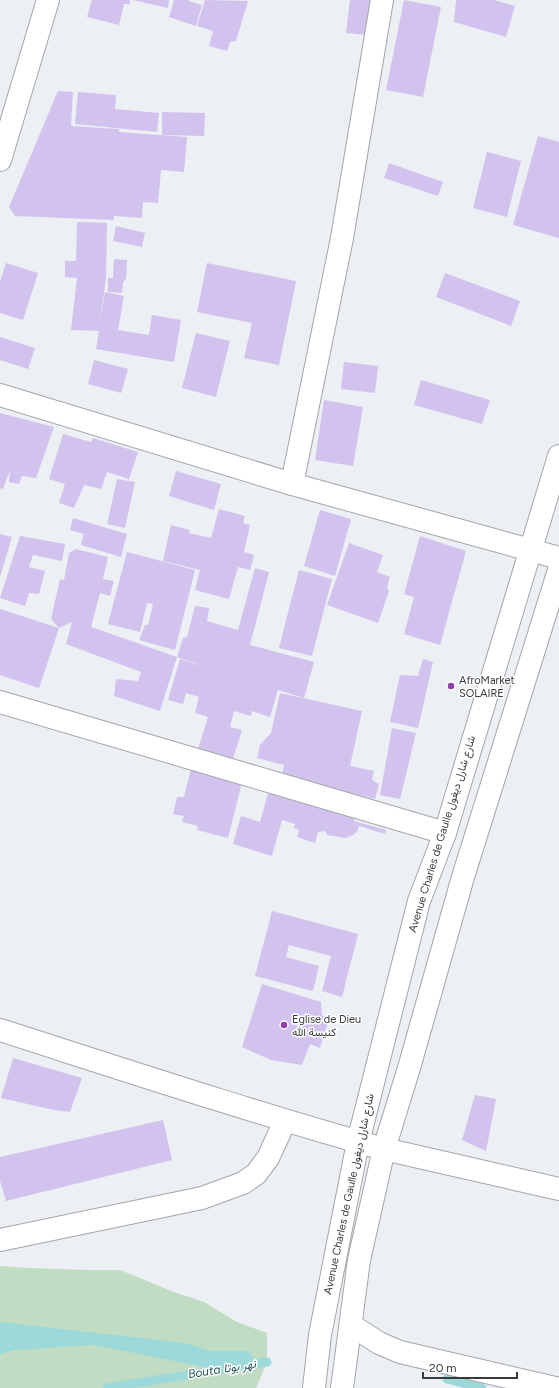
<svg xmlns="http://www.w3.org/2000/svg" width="559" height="1388" font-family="Figtree,Vazirmatn,sans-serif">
<rect width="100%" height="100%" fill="#eceff3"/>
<polygon fill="#c0dcc3" points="0,1266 28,1268 87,1270 120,1270 174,1292 204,1302 237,1322 267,1333 267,1362 256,1388 0,1388"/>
<polygon fill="#9dd9da" points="0,1322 185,1343 211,1351 249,1351 259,1368 214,1369 94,1345 15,1350 0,1354"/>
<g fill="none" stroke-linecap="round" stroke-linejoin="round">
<g stroke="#9dd9da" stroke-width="9">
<polyline points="447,1379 482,1388"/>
<polyline points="107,1388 267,1362"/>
</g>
</g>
<g fill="#d2c3ee">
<polygon points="92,0 130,0 130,4 124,4 119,25 87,17"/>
<polygon points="133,0 169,0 168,8"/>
<polygon points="174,0 189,0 188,1 202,5 196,26 169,17"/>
<polygon points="205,0 248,1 236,41 230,42 227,51 209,46 213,31 197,26"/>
<polygon points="350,0 380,0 376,36 346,33"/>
<polygon points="404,0 441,7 423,97 386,90"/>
<polygon points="456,0 494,0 515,6 506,37 454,22"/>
<polygon points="58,91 73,92 71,126 119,129 119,132 187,137 184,172 161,170 158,203 143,202 142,218 114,216 114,220 15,216 9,207"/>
<polygon points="78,92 116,95 115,109 159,113 157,132 75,124"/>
<polygon points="162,112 205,113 204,136 162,135"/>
<polygon points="538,136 559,142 559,238 513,225"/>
<polygon points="487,152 521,161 507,217 473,208"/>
<polygon points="389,163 443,182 438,196 384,178"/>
<polygon points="77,222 107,223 106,278 100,321 105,292 124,296 118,330 149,335 152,315 181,320 174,362 96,349 99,331 71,330 77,278 65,277 65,261 76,261"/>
<polygon points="116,226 145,233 142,247 113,241"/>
<polygon points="114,259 127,260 126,279 123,282 122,293 108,292 108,278 113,278"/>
<polygon points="6,263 38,273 23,320 0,313 0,282"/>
<polygon points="207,263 296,281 279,365 244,358 252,323 197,312"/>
<polygon points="445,273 520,301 511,326 436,297"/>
<polygon points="196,333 230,341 216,397 182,388"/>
<polygon points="0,337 35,348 28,369 0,360"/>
<polygon points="94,360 128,369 121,393 88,384"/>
<polygon points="344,362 378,366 375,393 341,389"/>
<polygon points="421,380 490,400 482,424 414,405"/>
<polygon points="324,400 363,407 353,466 315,460"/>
<polygon points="0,413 54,427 36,478 22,476 19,484 9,482 10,470 3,489 0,488"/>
<polygon points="63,434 91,442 93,438 138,452 129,479 107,472 101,489 84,485 74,508 59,503 65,484 49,479"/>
<polygon points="176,471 221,484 214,510 169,496"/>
<polygon points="117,479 135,482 125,528 107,524"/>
<polygon points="219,509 245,516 243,523 250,525 244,552 254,555 250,570 238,567 229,599 195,590 200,570 163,561 171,525 190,530 189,533 211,538"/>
<polygon points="320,510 351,519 335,576 304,566"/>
<polygon points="73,518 127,534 121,557 81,545 84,534 70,530"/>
<polygon points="0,534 12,537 0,577"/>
<polygon points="20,536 65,544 62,561 33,555 29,567 45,571 39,594 29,593 25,606 0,598"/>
<polygon points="420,536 466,551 440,645 404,634 414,597 404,594"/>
<polygon points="349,543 383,555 377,572 390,577 387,588 389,591 378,623 327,605"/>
<polygon points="76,549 108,557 103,579 114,581 110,596 100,593 91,627 177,657 160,711 114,696 116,679 138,681 141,672 66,644 72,622 59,628 51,619 60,579 64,580 69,553"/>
<polygon points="127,552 195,570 175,650 139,640 145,625 148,625 153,604 147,603 140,632 108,624"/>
<polygon points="255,568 269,572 250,645 314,662 304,698 278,690 270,717 252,711 251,716 234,711 230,727 242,730 232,762 197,752 208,717 195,713 199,697 186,693 183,704 168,700 180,659 208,668 177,657 183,638 187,637 195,606 209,608 207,621 238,630"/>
<polygon points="299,570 332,579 312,656 279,648"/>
<polygon points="0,609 59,628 39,688 0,675"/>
<polygon points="423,659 433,662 418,728 390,722 400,675 418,676"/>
<polygon points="280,693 362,711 350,766 374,771 372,780 379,784 375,799 282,776 284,765 257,758 260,745 271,733"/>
<polygon points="392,728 416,733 400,799 380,795"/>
<polygon points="191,769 242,782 228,838 197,830 198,826 182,822 184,816 173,814 177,797 184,797"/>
<polygon points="269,790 355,815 354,821 386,830 385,834 359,826 357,832 353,835 346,838 327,835 325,831 318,832 315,843 297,837 299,830 294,828 295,824 282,820 272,856 233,844 241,816 260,822"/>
<polygon points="272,911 358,934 342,997 322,991 331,956 289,945 286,957 319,966 313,991 255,976"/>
<polygon points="262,984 321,1002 322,1015 329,1019 320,1048 310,1044 302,1065 271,1060 242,1047"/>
<polygon points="13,1058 82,1078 70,1112 54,1110 1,1098"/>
<polygon points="475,1095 496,1099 486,1151 462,1140"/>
<polygon points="163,1120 172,1160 6,1201 0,1181 0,1157"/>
</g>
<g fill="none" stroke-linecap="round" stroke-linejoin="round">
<g stroke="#a3a5aa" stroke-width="24">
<g id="minor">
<polyline points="0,160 48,0"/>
<polyline points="0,395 292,484 559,558"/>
<polyline points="292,484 342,238 382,0"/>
<polyline points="0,702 445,833"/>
<path d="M0 1030C128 1071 255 1113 384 1149L559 1189"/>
<polyline points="0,1240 202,1198 243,1183 256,1174 268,1158 285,1121"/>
<polyline points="351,1325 379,1343 400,1352 555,1388"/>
</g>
</g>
<g stroke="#a3a5aa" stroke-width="24">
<g id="major">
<polyline points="314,1388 320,1335 358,1142 419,901 445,833 559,456"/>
<polyline points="342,1388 359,1260 384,1149 409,1068 463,877 559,570"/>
</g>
</g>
<use href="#minor" stroke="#fff" stroke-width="22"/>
<use href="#major" stroke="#fff" stroke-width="22"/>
</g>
<g fill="#913ead" stroke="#fff" stroke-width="1.5">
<circle cx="451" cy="686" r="4"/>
<circle cx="284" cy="1025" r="4"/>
</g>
<g text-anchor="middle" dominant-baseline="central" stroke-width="3" stroke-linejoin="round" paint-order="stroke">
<g font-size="11" fill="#393a3c" stroke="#fff" text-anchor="start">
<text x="459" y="680">AfroMarket<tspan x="459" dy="13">SOLAIRE</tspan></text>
<text x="292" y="1019">Eglise de Dieu<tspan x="292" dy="13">كنيسة الله</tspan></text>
</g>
<g font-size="11" fill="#393a3c" stroke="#fff">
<text transform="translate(442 834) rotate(-73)">Avenue Charles de Gaulle شارع شارل ديغول</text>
<text transform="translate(349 1194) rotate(-78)">Avenue Charles de Gaulle شارع شارل ديغول</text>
</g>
<g font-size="12" font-style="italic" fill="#215556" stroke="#fff">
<text transform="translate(222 1369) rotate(-9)">Bouta نهر بوتا</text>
</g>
</g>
<path d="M423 1372v6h94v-6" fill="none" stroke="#393a3c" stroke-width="2"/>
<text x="429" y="1372" font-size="12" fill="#393a3c" stroke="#ffffff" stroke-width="3" paint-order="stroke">20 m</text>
</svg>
